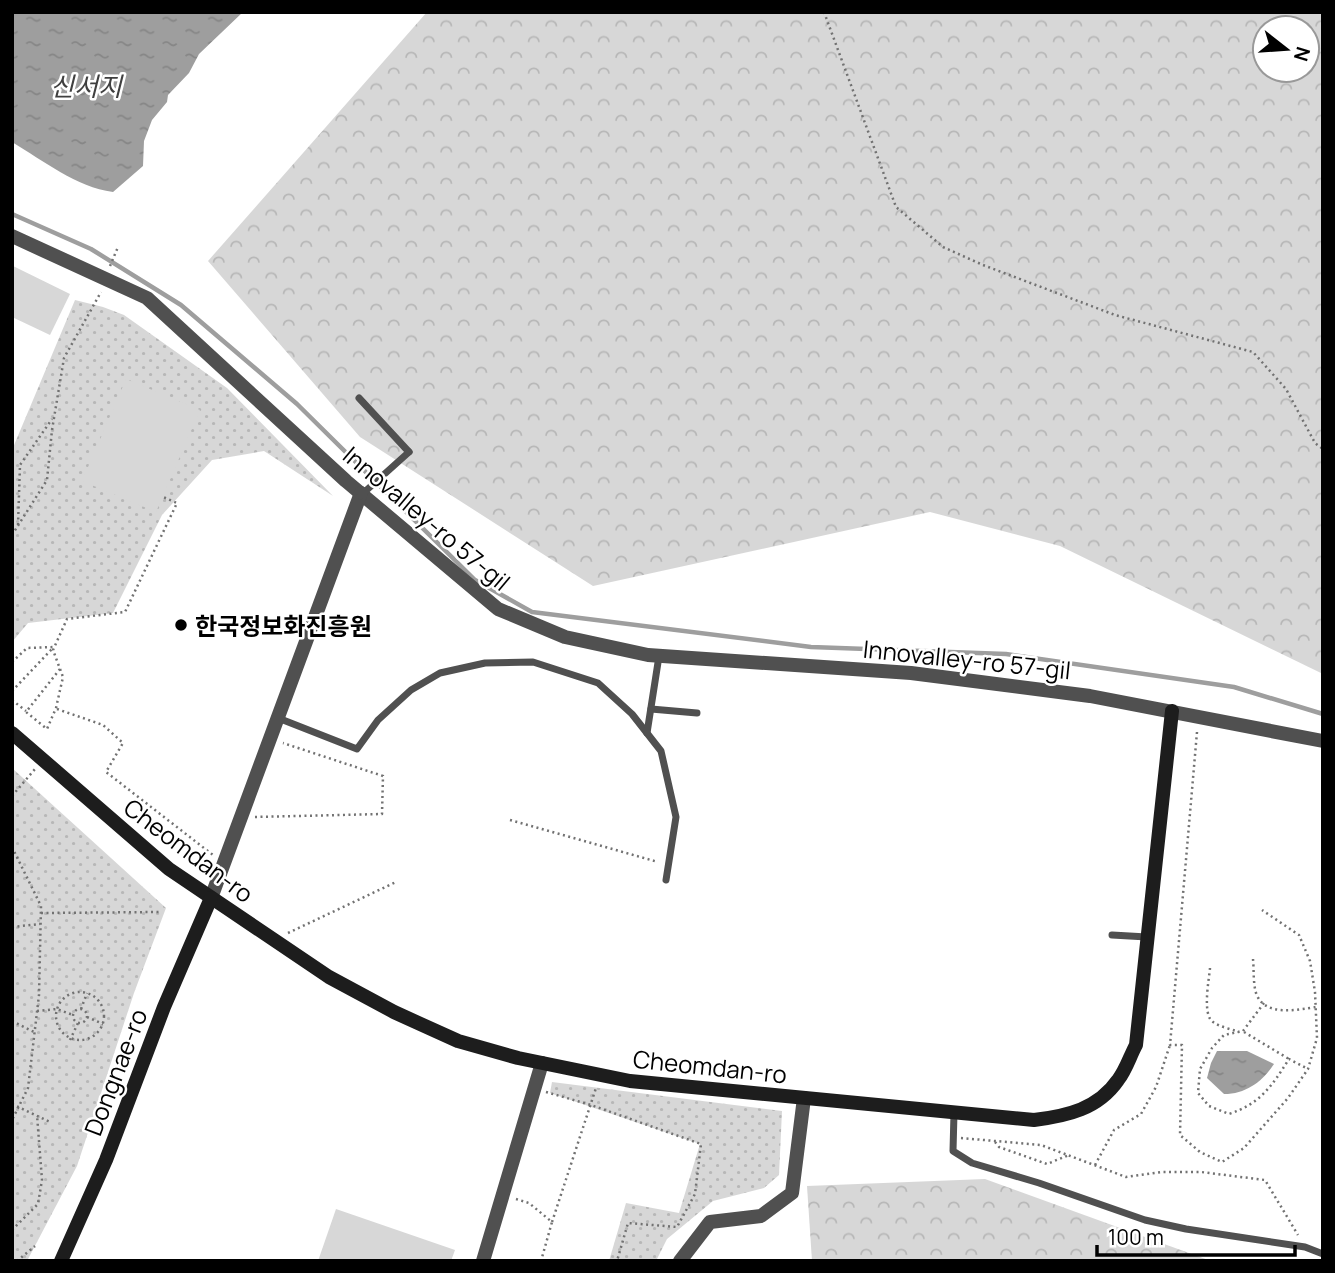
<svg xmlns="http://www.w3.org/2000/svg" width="1335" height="1273" font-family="Manrope,'Noto Sans KR',sans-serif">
<defs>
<pattern id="green-dots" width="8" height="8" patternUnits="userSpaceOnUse" patternTransform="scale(1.75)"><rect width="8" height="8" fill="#d7d7d7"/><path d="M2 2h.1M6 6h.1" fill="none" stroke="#b7b7b7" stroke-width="1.8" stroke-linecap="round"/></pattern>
<pattern id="forest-crowns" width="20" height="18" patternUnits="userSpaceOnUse" patternTransform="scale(1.75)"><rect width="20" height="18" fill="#d7d7d7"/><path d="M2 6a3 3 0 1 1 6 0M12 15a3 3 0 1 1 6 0" fill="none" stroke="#b7b7b7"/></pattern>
<pattern id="water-ripples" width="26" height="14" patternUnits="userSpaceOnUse" patternTransform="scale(1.75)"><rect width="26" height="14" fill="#9e9e9e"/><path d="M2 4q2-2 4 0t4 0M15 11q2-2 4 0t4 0" fill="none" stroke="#868686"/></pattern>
</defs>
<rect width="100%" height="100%" fill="#fff"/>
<g fill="url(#green-dots)">
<polygon points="75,300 103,307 124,315 227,388 333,496 264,451 212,460 162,515 113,613 28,623 12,642 12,450"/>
<polygon points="12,768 166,908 134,993 77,1166 27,1261 12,1261"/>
<polygon points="552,1082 782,1111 779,1175 764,1188 713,1201 667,1239 656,1261 609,1261 626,1203 679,1213 700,1144 550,1093"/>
</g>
<g fill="url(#forest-crowns)" fill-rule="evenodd">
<path d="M427 12H1323V674L1060 546 930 512 593 586 360 437 208 261ZM1265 28H1307V70H1265Z"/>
<polygon points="985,1179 1211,1261 812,1261 807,1186"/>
</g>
<g fill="#d7d7d7">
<polygon points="13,266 70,294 50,335 12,317"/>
<polygon points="126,379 200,410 156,512 82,481"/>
<polygon points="336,1209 455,1250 451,1261 318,1261"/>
</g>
<g fill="url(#water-ripples)">
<path d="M12 12H243L199 54 189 73 168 95 167 102 152 120 144 141 143 166 113 192C76 187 44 161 12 142Z"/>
<path d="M1217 1051H1247L1274 1064C1263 1081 1246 1094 1224 1094L1207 1078 1211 1063Z"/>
</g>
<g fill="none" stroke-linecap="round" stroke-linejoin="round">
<polyline stroke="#9e9e9e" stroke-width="4.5" points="12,214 91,249 181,305 297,404 475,580 532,612 811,647 1006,654 1234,687 1323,714"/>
<g stroke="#727272" stroke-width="2.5" stroke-dasharray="2 3.5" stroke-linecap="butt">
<polyline points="824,12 896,207 943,247 983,265 1115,315 1253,352 1286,389 1315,443 1323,449"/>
<polyline points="110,266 118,247"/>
<polyline points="18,525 20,465 52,419"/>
<polyline points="12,535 47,480 52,430 64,358 101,292"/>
<polyline points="12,662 27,648 54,647"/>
<polyline points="60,669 26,712 47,729 56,708 63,677 53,650 67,619 125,612 177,503 163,497"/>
<polyline points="12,691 52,649"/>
<polyline points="12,700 26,711"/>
<polyline points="57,709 103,725 123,743 106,772 213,855"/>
<polyline points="1197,732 1170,1045 1182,1045 1180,1135 1200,1152 1222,1162 1244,1148 1288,1098 1308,1069 1317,1038 1315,992 1310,961 1299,935 1262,910"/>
<polyline points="12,796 35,769"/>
<polyline points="255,817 382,814 383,776 283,743"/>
<polyline points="510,820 658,862"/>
<polyline points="12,847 41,906 39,995 28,1088 12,1120"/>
<polyline points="41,913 159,912"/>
<polyline points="12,927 40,924"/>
<polyline points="288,933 396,882"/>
<path d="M1253 959C1254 969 1253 983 1256 993 1264 1017 1297 1010 1316 1007"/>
<path d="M1210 968C1209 980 1202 1015 1213 1022 1220 1027 1231 1029 1239 1032"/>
<circle cx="80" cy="1016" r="24"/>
<path d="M1264 1003 1243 1031 1224 1035 1212 1048 1200 1069 1198 1093 1209 1106 1229 1114C1260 1104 1272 1086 1289 1059L1308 1069"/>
<polyline points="81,1009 87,993"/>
<circle cx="80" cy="1016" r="7"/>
<polyline points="37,1011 57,1009 73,1015"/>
<polyline points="87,1017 103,1024"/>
<polyline points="12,1021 34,1032"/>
<polyline points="1244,1032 1289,1059"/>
<polyline points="70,1040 78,1023"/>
<polyline points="546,1092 591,1105 701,1144 695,1194 677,1227 628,1223 617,1261"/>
<polyline points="12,1104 50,1122"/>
<polyline points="961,1138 1041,1145 1126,1177 1162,1172 1201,1172 1265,1180 1298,1235"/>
<polyline points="995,1142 999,1147 1047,1164 1069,1155"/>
<polyline points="1095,1165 1114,1130 1141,1114 1156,1087 1170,1045"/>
<polyline points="516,1199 529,1203 552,1222 541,1261"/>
<polyline points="552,1222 596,1088"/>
<polyline points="12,1230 38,1204 42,1180 37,1115"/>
<polyline points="17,1261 35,1246"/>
</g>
<g stroke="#505050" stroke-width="7">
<polyline points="359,398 409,452"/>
<polyline points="651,709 697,713"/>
<polyline points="278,718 357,749 378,720 411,690 440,673 485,663 533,662 598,683 632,714 661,751 676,817 666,880"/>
<polyline points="647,733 659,656"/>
<polyline points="1112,935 1147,937"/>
<polyline points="954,1113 953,1151 972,1163 1039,1183 1145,1220 1186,1229 1305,1247 1323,1254"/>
</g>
<g stroke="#505050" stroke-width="14">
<polyline points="12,236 147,298 346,481 498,609 565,637 648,655 911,673 1090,696 1323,741"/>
<polyline points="211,898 361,493"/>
<polyline points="483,1261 542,1063"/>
<polyline points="680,1261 710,1222 761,1216 792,1193 804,1098"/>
</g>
<g stroke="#1d1d1d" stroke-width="14">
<path d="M12 733 169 869 329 977 394 1012 458 1041 518 1058 630 1081 1034 1120C1067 1116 1098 1109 1118 1080 1126 1070 1130 1056 1136 1045L1172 711"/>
<polyline points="61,1261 106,1160 164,1007 211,898"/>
</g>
<polyline stroke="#505050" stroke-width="7" points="360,496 409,452"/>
</g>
<circle fill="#000" stroke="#fff" stroke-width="2.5" cx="181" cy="625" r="7"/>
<g text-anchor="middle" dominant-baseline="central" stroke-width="5" stroke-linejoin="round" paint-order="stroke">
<g font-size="24" fill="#000" stroke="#fff">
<text transform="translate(427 518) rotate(40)">Innovalley-ro 57-gil</text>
<text transform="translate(967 659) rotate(6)">Innovalley-ro 57-gil</text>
<text transform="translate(189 850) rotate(37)">Cheomdan-ro</text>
<text transform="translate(710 1066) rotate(6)">Cheomdan-ro</text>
<text transform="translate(115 1072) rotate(-69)">Dongnae-ro</text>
</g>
<g font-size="24" font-weight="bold" fill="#000" stroke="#fff" text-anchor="start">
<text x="195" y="625">한국정보화진흥원</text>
</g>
<g font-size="26" font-style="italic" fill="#3f3f3f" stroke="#fff">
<text x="86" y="86">신서지</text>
</g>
</g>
<rect width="1335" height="1273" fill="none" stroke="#000000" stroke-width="28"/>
<g transform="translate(1286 49) rotate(107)"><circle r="33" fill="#ffffff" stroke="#999999" stroke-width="2"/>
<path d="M0-5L12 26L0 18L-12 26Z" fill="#000000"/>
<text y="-10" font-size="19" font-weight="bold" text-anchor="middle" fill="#000000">N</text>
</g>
<path d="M1097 1245v10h198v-10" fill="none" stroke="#000000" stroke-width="3.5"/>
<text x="1108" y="1245" font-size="21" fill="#000000" stroke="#ffffff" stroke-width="5" paint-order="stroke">100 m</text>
</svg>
